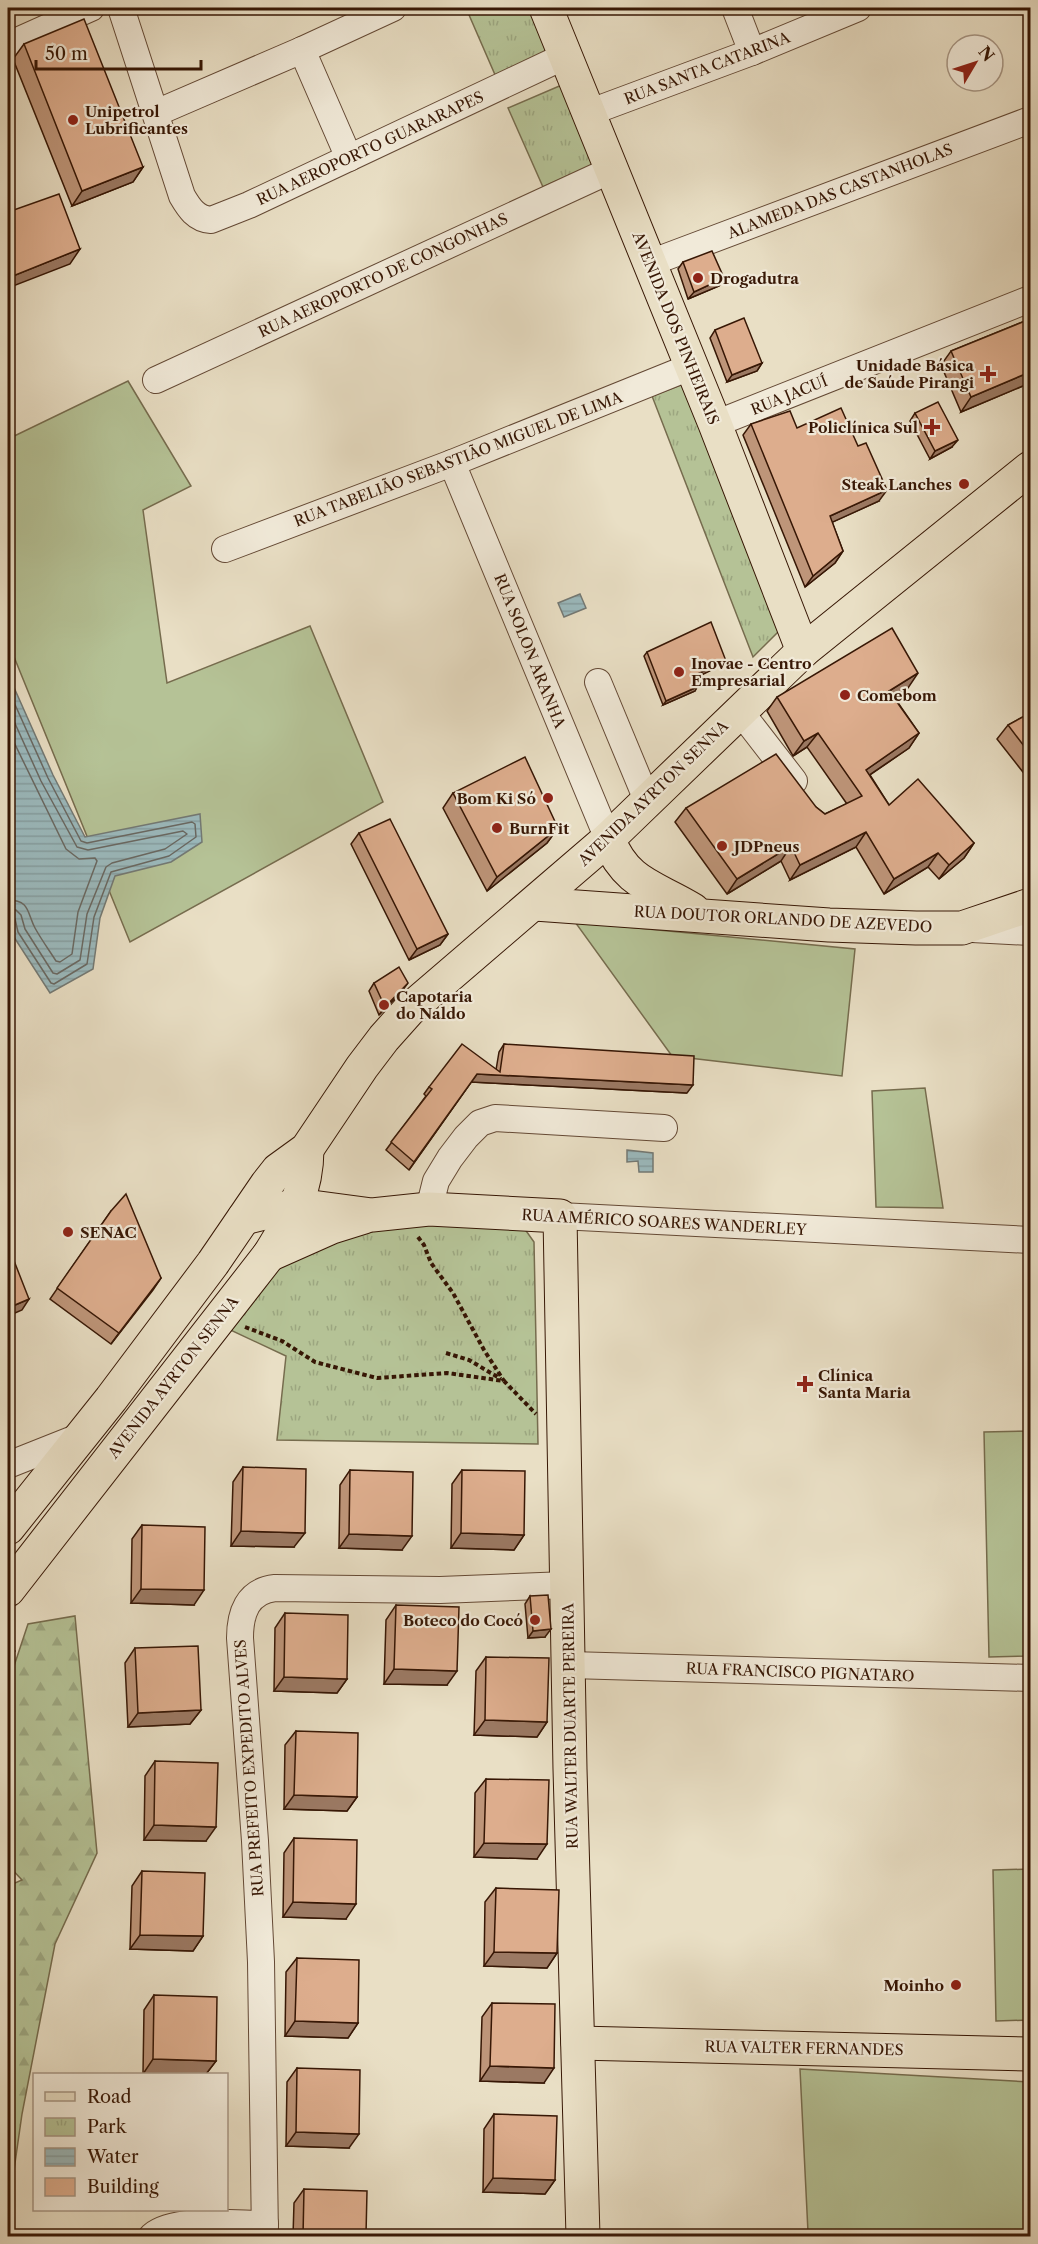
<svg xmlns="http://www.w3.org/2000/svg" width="1038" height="2244" font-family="'Libre Caslon Text',serif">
<defs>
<pattern id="forest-firs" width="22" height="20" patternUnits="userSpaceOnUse" patternTransform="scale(1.5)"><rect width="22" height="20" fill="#b5c296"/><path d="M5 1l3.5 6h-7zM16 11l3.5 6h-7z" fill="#9ca680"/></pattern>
<pattern id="park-tufts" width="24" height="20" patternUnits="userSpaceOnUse" patternTransform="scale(1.5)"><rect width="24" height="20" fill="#b5c296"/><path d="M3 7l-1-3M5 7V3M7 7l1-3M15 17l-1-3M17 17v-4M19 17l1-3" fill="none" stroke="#9ca680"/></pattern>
<pattern id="water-rules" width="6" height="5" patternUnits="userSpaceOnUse" patternTransform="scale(1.5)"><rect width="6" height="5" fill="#9bbabe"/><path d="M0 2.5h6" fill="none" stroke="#869fa2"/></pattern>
</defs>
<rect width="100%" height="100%" fill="#e9dfc5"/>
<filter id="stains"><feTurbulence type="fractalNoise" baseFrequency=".00333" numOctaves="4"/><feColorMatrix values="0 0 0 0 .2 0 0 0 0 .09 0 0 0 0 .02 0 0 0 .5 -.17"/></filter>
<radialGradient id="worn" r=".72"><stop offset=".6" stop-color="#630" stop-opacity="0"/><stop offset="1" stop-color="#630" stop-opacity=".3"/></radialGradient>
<g fill="#b5c296" stroke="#766c4e" stroke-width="1.5">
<polygon points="128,381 191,486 143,510 167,683 310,626 383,802 130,942 8,642 8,439"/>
<polygon points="575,922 855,949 842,1076 672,1056"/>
<polygon points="925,1088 943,1208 876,1207 872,1091"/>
<polygon points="1030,1431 1030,1656 989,1657 984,1432"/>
<polygon points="1030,1869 1030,2020 996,2021 993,1870"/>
<polygon points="800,2069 1030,2082 1030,2236 859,2236 808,2232"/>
</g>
<polygon fill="url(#forest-firs)" stroke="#766c4e" stroke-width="1.5" points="75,1616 97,1853 55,1944 22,2114 8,2212 8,1886 22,1880 8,1865 8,1684 28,1624"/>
<g fill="url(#park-tufts)" stroke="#766c4e" stroke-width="1.5">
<polygon points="466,8 535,8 554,52 496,77"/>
<polygon points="564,84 599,162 543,187 508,108"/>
<polygon points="686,383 783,627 753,657 652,396"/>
<polygon points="424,1222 522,1225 534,1242 538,1444 277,1440 286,1356 224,1327 277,1262 330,1242 387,1227"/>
</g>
<g fill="url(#water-rules)" stroke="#737974" stroke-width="1.5">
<polygon points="580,594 586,608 564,617 558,603"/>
<polygon points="8,674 53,775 85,837 200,814 202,842 171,862 115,876 100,918 93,969 50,993 12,934 8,907"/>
<polygon points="627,1150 653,1153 653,1172 639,1172 638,1161 627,1162"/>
</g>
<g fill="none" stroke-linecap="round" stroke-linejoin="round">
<g stroke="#696862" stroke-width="1.5">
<polyline points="8,689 48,778 81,841 87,843 192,822 195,824 196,837 169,856 111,872 94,917 87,964 54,984 51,983 18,932 15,919 8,916"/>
<polyline points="8,708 41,781 77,847 88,850 183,831 187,834 165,849 112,863 106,867 87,914 80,960 57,974 53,973 25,929 21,915 16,910 8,909"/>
<path d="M8 730 66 849 79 859 95 858 97 861 78 912 72 954 60 962 56 961C49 950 41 939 35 928 27 913 30 900 8 900"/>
</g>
<g stroke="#644935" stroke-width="28">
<g id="minor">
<path d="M121 8 182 196C189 208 196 219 211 220L249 205 565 56"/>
<polyline points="735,8 752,52"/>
<polyline points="8,45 91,8"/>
<polyline points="302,50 349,158"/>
<polyline points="156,113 302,50 393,8"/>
<polyline points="588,113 752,52 858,8"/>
<polyline points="650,263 1030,120"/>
<polyline points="156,380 611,170"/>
<polyline points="715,424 1030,299"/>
<polyline points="452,463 608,839"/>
<polyline points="225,549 452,463 690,367"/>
<polyline points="598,682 647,800"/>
<polyline points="739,710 794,781"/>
<polyline points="972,929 1030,932"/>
<polyline points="429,1209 436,1181 450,1158 466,1137 480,1123 495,1118 664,1128"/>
<polyline points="560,1216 1030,1240"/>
<polyline points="8,1465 81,1436"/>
<polyline points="570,1665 1030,1678"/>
<path d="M152 2236C174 2217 235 2224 265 2224"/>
<path d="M265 2236 261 1962 255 1841 240 1638C240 1614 247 1591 275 1588L440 1590 567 1585"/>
</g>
</g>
<g stroke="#371705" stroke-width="35">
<g id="major">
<polyline points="546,8 715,424 803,651"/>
<path d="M608 839C627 885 654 886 693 910"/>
<polyline points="535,904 829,925 916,928 962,928 1030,905"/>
<polyline points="244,1218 297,1205 372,1215 429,1209 560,1216 570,1769 583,2236"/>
<polyline points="269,1255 332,1227 364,1217"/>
<polyline points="8,1528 111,1399 213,1263 267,1184 278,1170 307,1149 362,1067 384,1038 409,1010 608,839 803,651 1030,468"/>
<path d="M8 1590 269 1255C291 1220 307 1191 307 1149"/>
<polyline points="578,2043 1030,2054"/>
</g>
</g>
<g stroke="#371705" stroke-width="4" stroke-dasharray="4.5 3" stroke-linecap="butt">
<polyline points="418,1237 424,1245 431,1263 453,1293 484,1350 504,1381"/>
<polyline points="245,1327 282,1341 315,1362 377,1378 447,1373 504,1381 536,1414"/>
<polyline points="446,1353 469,1360 501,1379"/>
</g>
<use href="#minor" stroke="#f1ead9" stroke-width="26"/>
<use href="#major" stroke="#e9dfc5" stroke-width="33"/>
</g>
<g fill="#be9579" stroke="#371705" stroke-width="1.5">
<polygon points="24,44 143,167 133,182 72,206 13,59"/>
<polygon points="683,262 724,278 719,286 688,299 678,269"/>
<polygon points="1030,319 1030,383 961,412 941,365 951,351"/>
<polygon points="715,330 762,363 757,371 727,382 710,338"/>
<polygon points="915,413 952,447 930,459 910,421"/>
<polygon points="751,424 797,428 879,501 832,522 843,551 835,563 805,587 743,435"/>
<polygon points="647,652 726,661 724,664 694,678 697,687 695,691 663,705 644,656"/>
<polygon points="908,688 894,697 919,733 909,748 870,775 889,805 974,843 964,858 939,879 928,867 884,894 856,847 790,880 781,861 727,894 675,822 686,808 816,807 825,814 847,804 807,747 793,756 767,711 777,697"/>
<polygon points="1030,713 1030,781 997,739 1008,725"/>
<polygon points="453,793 558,828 547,843 487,891 443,808"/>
<polygon points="359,833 448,934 440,945 409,960 351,844"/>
<polygon points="374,983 402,991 379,1015 369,991"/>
<polygon points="504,1044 687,1093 471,1082 409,1170 386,1150 426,1096 424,1094 429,1087 496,1070 499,1052"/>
<polygon points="111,1211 161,1278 111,1344 50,1299"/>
<polygon points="243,1467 294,1547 231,1546 233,1482"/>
<polygon points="350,1470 402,1550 339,1548 340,1485"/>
<polygon points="462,1470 524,1535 514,1550 451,1548 452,1484"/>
<polygon points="142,1525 194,1605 131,1603 132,1539"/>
<polygon points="530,1596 545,1637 528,1638 525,1604"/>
<polygon points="396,1605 447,1685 384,1684 386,1620"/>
<polygon points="285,1613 347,1679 337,1693 274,1691 275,1628"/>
<polygon points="135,1648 201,1710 190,1724 128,1727 125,1663"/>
<polygon points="486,1657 547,1722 537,1737 474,1735 476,1671"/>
<polygon points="296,1731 357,1797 347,1811 284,1809 285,1745"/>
<polygon points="155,1761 206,1841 144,1840 145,1776"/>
<polygon points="486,1779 537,1859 474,1857 475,1793"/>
<polygon points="294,1838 346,1919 283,1917 284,1853"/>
<polygon points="142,1871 203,1936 193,1951 130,1949 132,1886"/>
<polygon points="496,1888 557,1953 547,1968 484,1966 485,1902"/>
<polygon points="297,1958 358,2023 348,2038 285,2036 286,1972"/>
<polygon points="154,1995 216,2061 206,2074 143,2074 144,2010"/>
<polygon points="492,2003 544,2083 480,2081 482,2017"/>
<polygon points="297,2068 349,2148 286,2146 287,2082"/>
<polygon points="494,2114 555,2180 545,2194 483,2192 484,2129"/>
<polygon points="304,2189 366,2235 407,2236 293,2236 294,2203"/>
</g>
<g fill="#9b7963" stroke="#371705" stroke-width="1.5">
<polygon points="143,167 133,182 72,206 82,191"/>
<polygon points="80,249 70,264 8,288 8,278"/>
<polygon points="724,278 719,286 688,299 694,292"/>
<polygon points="762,363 757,371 727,382 732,375"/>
<polygon points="1030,372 1030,383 961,412 971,397"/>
<polygon points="958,440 952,447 930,459 935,451"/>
<polygon points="887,490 879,501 822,527 830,516"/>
<polygon points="843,551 835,563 805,587 813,576"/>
<polygon points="726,661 724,664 691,680 693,676"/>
<polygon points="918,673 908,688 879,705 889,691"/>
<polygon points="697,687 695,691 663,705 666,701"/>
<polygon points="818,733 807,747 793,756 804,741"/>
<polygon points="919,733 909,748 856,784 866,770"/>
<polygon points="558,828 547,843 487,891 497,877"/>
<polygon points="866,832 856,847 790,880 800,865"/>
<polygon points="974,843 964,858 939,879 949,865"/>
<polygon points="791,846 781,861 727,894 737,879"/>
<polygon points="938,853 928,867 884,894 894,879"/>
<polygon points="448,934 440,945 409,960 417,949"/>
<polygon points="408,983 402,991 379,1015 385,1007"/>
<polygon points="477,1074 693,1085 687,1093 471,1082 409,1170"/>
<polygon points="161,1278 153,1290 111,1344 119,1333"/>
<polygon points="29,1299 22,1310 8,1316 8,1308"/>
<polygon points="241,1531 305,1533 294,1547 231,1546"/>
<polygon points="461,1533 524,1535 514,1550 451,1548"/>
<polygon points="349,1534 412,1536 402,1550 339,1548"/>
<polygon points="141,1589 204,1590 194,1605 131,1603"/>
<polygon points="551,1629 545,1637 528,1638 533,1631"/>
<polygon points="394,1669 457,1671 447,1685 384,1684"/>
<polygon points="284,1677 347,1679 337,1693 274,1691"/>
<polygon points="201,1710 190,1724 128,1727 138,1713"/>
<polygon points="485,1720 547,1722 537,1737 474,1735"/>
<polygon points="294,1795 357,1797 347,1811 284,1809"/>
<polygon points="154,1825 216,1827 206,1841 144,1840"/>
<polygon points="484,1843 547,1844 537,1859 474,1857"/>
<polygon points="293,1902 356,1904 346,1919 283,1917"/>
<polygon points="140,1935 203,1936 193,1951 130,1949"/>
<polygon points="494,1952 557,1953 547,1968 484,1966"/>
<polygon points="295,2021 358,2023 348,2038 285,2036"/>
<polygon points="153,2059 216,2061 206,2074 143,2074"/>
<polygon points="490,2066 554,2068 544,2083 480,2081"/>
<polygon points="296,2132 359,2134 349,2148 286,2146"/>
<polygon points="493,2178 555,2180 545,2194 483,2192"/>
</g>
<g fill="#ddad8d" stroke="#371705" stroke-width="1.5">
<polygon points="84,19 143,167 82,191 24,44"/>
<polygon points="59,194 80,249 8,278 8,212"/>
<polygon points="712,251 724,278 694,292 683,262"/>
<polygon points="744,318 762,363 732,375 715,330"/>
<polygon points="1030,319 1030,372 971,397 951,351"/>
<polygon points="938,402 958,440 935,451 915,413"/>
<polygon points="841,408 858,446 866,443 887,490 830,516 843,551 813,576 751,424 790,411 797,428"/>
<polygon points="711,622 726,661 693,676 697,687 666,701 647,652"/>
<polygon points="892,628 918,673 889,691 919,733 866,770 889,805 918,779 974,843 949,865 938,853 894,879 866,832 800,865 791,846 737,879 686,808 776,754 816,807 825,814 862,796 818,733 804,741 777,697"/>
<polygon points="1030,713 1030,754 1008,725"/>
<polygon points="525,757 558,828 497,877 453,793"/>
<polygon points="390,819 448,934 417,949 359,833"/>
<polygon points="399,967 408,983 385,1007 374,983"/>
<polygon points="462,1044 500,1072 504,1044 694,1056 693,1085 477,1074 414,1162 391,1142 432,1089 429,1087"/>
<polygon points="126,1194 161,1278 119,1333 57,1288 111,1211"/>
<polygon points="8,1248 9,1248 29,1299 8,1308"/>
<polygon points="243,1467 306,1469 305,1533 241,1531"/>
<polygon points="350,1470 413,1472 412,1536 349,1534"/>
<polygon points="462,1470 525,1471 524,1535 461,1533"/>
<polygon points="142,1525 205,1527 204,1590 141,1589"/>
<polygon points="548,1595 551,1629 533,1631 530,1596"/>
<polygon points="396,1605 459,1607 457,1671 394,1669"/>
<polygon points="285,1613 348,1615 347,1679 284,1677"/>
<polygon points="8,1644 15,1651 8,1659"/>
<polygon points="198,1646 201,1710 138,1713 135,1648"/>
<polygon points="486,1657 549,1658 547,1722 485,1720"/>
<polygon points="296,1731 358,1733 357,1797 294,1795"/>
<polygon points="155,1761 218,1763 216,1827 154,1825"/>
<polygon points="486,1779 549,1780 547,1844 484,1843"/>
<polygon points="294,1838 357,1840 356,1904 293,1902"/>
<polygon points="142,1871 205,1873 203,1936 140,1935"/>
<polygon points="496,1888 559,1890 557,1953 494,1952"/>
<polygon points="297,1958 359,1960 358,2023 295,2021"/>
<polygon points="154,1995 217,1997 216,2061 153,2059"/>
<polygon points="492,2003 555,2004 554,2068 490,2066"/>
<polygon points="297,2068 360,2070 359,2134 296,2132"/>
<polygon points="494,2114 557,2116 555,2180 493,2178"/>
<polygon points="304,2189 367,2191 366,2235 407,2236 303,2236"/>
<polygon points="491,2231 554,2232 554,2236 491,2236"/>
</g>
<g fill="#8f2418" stroke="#f1ead9" stroke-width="2">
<circle cx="73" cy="120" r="6"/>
<circle cx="698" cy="278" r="6"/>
<path d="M985 365h6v6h6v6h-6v6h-6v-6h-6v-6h6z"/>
<path d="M929 418h6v6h6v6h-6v6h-6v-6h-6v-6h6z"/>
<circle cx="964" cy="484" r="6"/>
<circle cx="679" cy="672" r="6"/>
<circle cx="845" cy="695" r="6"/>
<circle cx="548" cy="798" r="6"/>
<circle cx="497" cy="828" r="6"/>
<circle cx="722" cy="846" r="6"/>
<circle cx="384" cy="1005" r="6"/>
<circle cx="68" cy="1232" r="6"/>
<path d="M802 1375h6v6h6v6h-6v6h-6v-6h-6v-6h6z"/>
<circle cx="535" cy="1620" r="6"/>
<circle cx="956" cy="1985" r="6"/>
</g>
<g text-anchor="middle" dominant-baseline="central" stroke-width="4.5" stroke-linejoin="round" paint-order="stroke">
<g font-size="15" fill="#371705" stroke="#f1ead9">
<text transform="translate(707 68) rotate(-21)">RUA SANTA CATARINA</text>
<text transform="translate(370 148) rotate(-25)">RUA AEROPORTO GUARARAPES</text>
<text transform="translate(840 191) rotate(-21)">ALAMEDA DAS CASTANHOLAS</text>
<text transform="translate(383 275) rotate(-25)">RUA AEROPORTO DE CONGONHAS</text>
<text transform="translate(676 328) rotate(68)">AVENIDA DOS PINHEIRAIS</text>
<text transform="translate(789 395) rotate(-22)">RUA JACUÍ</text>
<text transform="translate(458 459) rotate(-21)">RUA TABELIÃO SEBASTIÃO MIGUEL DE LIMA</text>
<text transform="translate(530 651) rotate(68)">RUA SOLON ARANHA</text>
<text transform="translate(653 793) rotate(-44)">AVENIDA AYRTON SENNA</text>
<text transform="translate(783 919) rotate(3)">RUA DOUTOR ORLANDO DE AZEVEDO</text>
<text transform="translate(664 1222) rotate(3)">RUA AMÉRICO SOARES WANDERLEY</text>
<text transform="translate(173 1377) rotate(-52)">AVENIDA AYRTON SENNA</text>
<text transform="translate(800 1672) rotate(2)">RUA FRANCISCO PIGNATARO</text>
<text transform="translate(570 1726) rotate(-91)">RUA WALTER DUARTE PEREIRA</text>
<text transform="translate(249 1768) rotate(-94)">RUA PREFEITO EXPEDITO ALVES</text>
<text transform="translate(804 2048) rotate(1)">RUA VALTER FERNANDES</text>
</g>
<g font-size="15" font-weight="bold" fill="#371705" stroke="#f1ead9" text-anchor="start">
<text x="85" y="111">Unipetrol<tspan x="85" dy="17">Lubrificantes</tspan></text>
<text x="710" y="278">Drogadutra</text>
<text x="974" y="365" text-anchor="end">Unidade Básica<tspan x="974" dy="17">de Saúde Pirangi</tspan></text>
<text x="918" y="427" text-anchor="end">Policlínica Sul</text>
<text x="952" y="484" text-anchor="end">Steak Lanches</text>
<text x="691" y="663">Inovae - Centro<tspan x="691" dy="17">Empresarial</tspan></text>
<text x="857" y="695">Comebom</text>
<text x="536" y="798" text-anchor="end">Bom Ki Só</text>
<text x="509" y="828">BurnFit</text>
<text x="734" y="846">JDPneus</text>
<text x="396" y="996">Capotaria<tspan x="396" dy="17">do Naldo</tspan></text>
<text x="80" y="1232">SENAC</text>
<text x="818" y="1375">Clínica<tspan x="818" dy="17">Santa Maria</tspan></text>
<text x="523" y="1620" text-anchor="end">Boteco do Cocó</text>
<text x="944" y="1985" text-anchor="end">Moinho</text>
</g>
</g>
<rect width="1038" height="2244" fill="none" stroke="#e9dfc5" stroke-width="30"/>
<rect x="9" y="9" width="1020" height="2226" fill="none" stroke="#371705" stroke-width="3"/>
<rect x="15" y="15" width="1008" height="2214" fill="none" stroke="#371705" stroke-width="1.5"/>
<rect x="33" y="2073" width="195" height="138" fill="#f1ead9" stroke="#a79684" stroke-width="1.5"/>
<rect x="45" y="2092" width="30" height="9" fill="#e9dfc5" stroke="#a79684" stroke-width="1.5"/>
<text x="87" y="2103" font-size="18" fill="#371705">Road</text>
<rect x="45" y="2118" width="30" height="18" fill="url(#park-tufts)" stroke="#a79684" stroke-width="1.5"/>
<text x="87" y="2133" font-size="18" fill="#371705">Park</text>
<rect x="45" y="2148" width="30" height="18" fill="url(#water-rules)" stroke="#a79684" stroke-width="1.5"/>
<text x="87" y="2163" font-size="18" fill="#371705">Water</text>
<rect x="45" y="2178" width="30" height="18" fill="#ddad8d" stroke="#a79684" stroke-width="1.5"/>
<text x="87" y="2193" font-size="18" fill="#371705">Building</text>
<g transform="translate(975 63) rotate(51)"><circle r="28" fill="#f1ead9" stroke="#a79684" stroke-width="1.5"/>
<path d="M0-4.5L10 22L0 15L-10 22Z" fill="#8f2418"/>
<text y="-9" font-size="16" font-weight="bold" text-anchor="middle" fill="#371705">N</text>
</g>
<path d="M36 60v9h165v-9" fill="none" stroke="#371705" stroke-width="3"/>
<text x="45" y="60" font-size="18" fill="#371705" stroke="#f1ead9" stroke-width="4.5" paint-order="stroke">50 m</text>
<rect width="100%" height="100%" filter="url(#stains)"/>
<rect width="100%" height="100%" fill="url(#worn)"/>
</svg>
